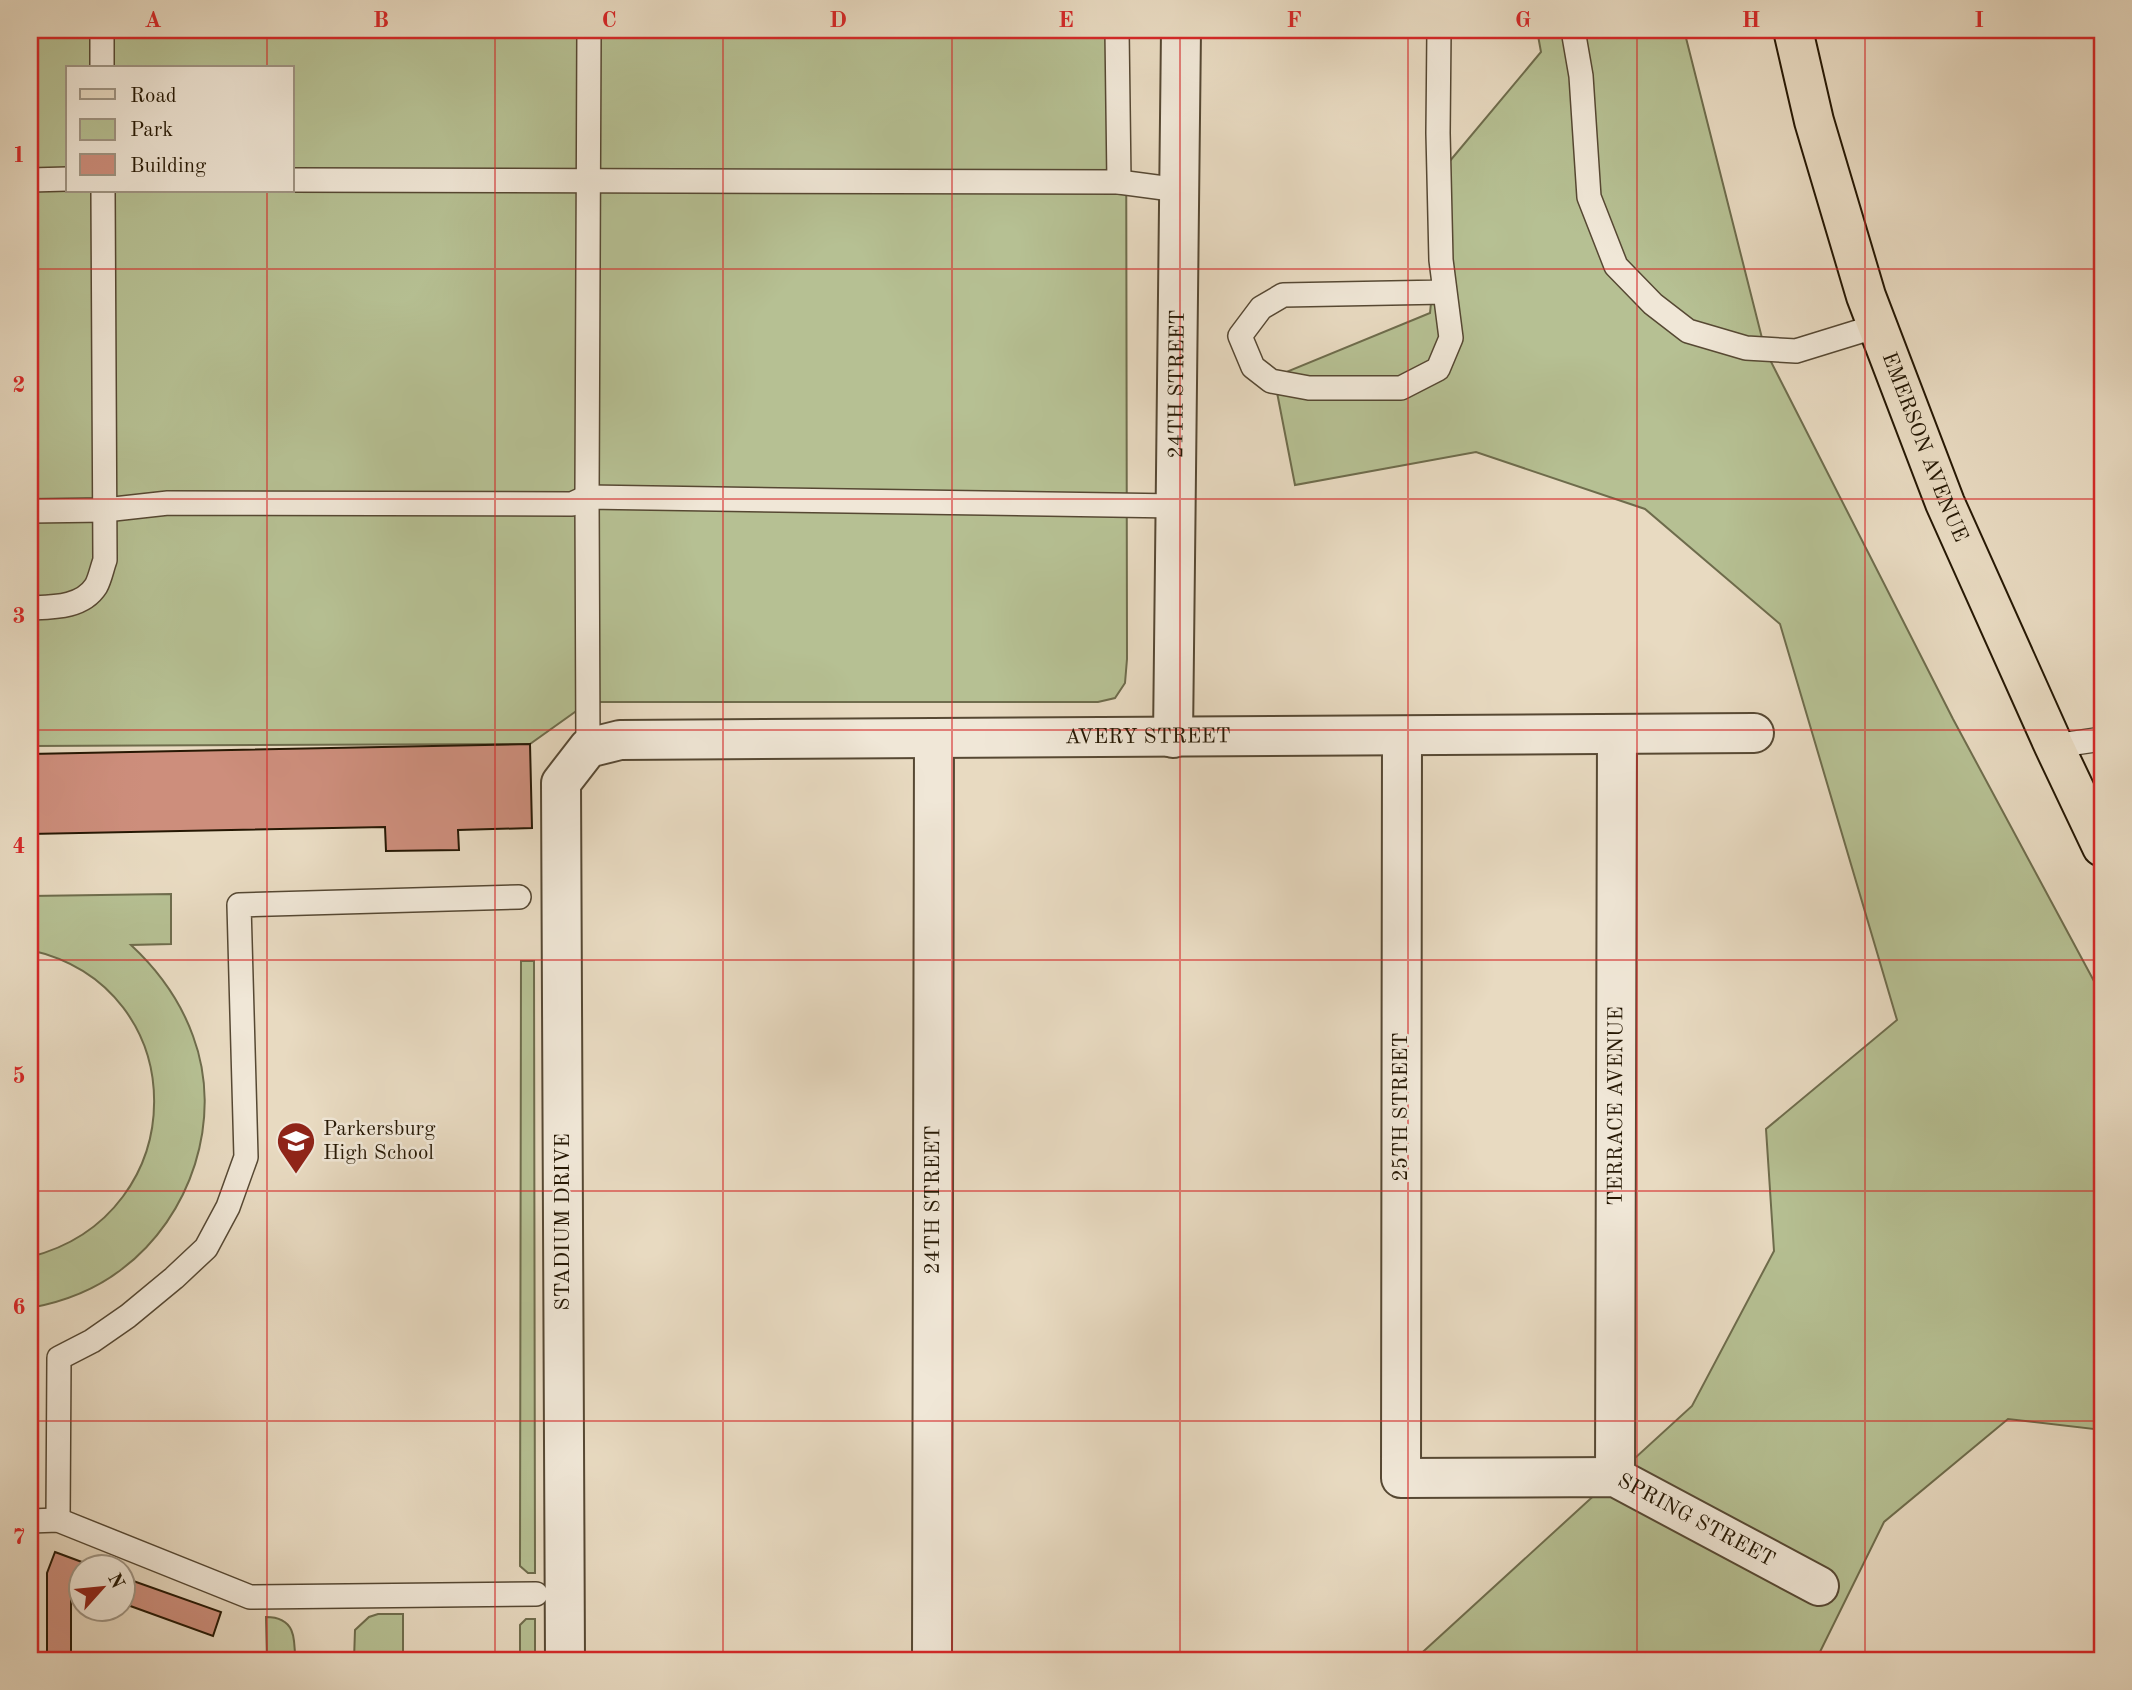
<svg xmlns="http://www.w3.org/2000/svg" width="2132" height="1690" font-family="'Old Standard TT',serif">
<rect width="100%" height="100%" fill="#e8dac1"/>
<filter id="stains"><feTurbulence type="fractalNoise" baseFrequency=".00286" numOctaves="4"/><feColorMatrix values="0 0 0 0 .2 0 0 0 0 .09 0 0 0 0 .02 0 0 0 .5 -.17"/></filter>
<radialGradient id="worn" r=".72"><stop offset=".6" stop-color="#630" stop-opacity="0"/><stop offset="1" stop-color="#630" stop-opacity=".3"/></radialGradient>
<g fill="#b6c093" stroke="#6e6c4c" stroke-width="2" fill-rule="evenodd">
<path d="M30 30H1126L1127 659 1125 683 1115 698 1098 702H589L530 744 30 746ZM68 68H292V191H68Z"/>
<polygon points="1537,30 1684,30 1765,350 1953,719 2102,996 2102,1430 2008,1419 1884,1522 1816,1660 1414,1660 1692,1406 1774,1251 1766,1129 1897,1020 1780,624 1645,509 1476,452 1295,485 1274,377 1430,313 1444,168 1541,52"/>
<path d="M171 894V944L131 945C159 971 180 1000 193 1036 224 1119 191 1217 122 1269 95 1290 63 1302 30 1308V1257C195 1215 196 987 30 950V896Z"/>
<polygon points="521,961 534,961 535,1573 528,1573 520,1566"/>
<polygon points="378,1614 403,1614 403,1660 354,1660 355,1630 369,1617"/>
<path d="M266 1617C295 1617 295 1638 295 1660H267Z"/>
<polygon points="526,1619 535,1619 535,1660 520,1660 520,1625"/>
</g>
<g fill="#cd8e7c" stroke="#261804" stroke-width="2">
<polygon points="530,744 532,828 458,830 459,850 386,851 385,827 30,834 30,754"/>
<polygon points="55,1552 98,1568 80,1568 80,1587 71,1584 71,1660 43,1660 43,1658 47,1658 47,1573"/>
<polygon points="122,1577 221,1612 213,1636 122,1603"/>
</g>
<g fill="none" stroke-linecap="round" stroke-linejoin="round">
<g stroke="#564833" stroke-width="26">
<g id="lane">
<polyline points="102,30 102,68"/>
<polyline points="1117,30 1119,182"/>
<polyline points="1439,30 1438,133 1441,260 1451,338 1438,369 1401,388 1309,388 1271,381 1253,367 1240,336 1261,308 1283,295 1445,292"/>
<polyline points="1573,30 1581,76 1589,197 1616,266 1653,304 1688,331 1746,348 1796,351 1877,326"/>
<polyline points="30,180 68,179"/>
<polyline points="292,180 1119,182 1179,190"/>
<polyline points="30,511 105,510 168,503 572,504 587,497 1176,506"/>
<path d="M30 608C52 607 82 608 96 586 100 579 102 568 105 560L103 191"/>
<polyline points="2054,746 2102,739"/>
<polyline points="588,748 587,497 589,30"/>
<polyline points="58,1520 59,1358 92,1341 128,1316 174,1278 206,1248 228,1207 246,1157 239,905 519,897"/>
<polyline points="30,1521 58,1520 250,1597 536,1594"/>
</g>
</g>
<g stroke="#564833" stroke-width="42">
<g id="street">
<path id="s1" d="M1402 736 1401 1478 1615 1477 1819 1586"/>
<path id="s2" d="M1173 738 1181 30"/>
<path id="s3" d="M1615 1477 1617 734"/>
<path id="s4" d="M565 1660 561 783 588 748 620 740 1754 733"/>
<path id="s5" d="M932 1660 934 740"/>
</g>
</g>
<g stroke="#261804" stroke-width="42">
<g id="primary">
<path id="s6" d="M1793 30 1814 121 1866 296 1945 503 2054 746 2102 847"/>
</g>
</g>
<use href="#lane" stroke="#f0e7d7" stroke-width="23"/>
<use href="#street" stroke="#f0e7d7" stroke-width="38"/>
<use href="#primary" stroke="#e8dac1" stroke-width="38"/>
</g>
<path fill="none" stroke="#d62828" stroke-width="2" stroke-opacity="0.55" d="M267 30V68M495 30V1660M723 30V1660M952 30V1660M1180 30V1660M1408 30V1660M1637 30V1660M1865 30V1660M267 191V1660M30 269H2102M30 499H2102M30 730H2102M30 960H2102M30 1191H2102M30 1421H2102"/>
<defs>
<g id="school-pin" transform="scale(2.0125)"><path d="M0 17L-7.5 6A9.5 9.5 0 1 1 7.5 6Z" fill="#8f2418" stroke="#f0e7d7"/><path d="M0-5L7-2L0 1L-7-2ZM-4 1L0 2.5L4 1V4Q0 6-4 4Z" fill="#fff"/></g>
</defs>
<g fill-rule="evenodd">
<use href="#school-pin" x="296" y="1141"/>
</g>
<g text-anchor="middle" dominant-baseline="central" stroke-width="5" stroke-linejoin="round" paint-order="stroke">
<g font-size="21" fill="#261804" stroke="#f0e7d7">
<text stroke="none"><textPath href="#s2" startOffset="354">24TH STREET</textPath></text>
<text stroke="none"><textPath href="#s6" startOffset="438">EMERSON AVENUE</textPath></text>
<text stroke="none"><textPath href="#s4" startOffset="1482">AVERY STREET</textPath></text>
<text stroke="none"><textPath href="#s3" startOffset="371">TERRACE AVENUE</textPath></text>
<text transform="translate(1401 1107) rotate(-90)">25TH STREET</text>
<text stroke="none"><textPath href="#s5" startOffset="460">24TH STREET</textPath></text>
<text transform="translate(563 1222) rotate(-90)">STADIUM DRIVE</text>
<text stroke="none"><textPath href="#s1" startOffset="1048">SPRING STREET</textPath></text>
</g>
<g font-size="21" fill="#261804" stroke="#f0e7d7" text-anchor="start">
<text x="323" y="1129">Parkersburg<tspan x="323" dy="24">High School</tspan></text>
</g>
</g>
<rect width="2132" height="1690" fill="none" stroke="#e8dac1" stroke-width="77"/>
<rect x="66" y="66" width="228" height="126" fill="#f0e7d7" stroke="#9f9483" stroke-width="2"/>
<rect x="80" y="89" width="35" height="10" fill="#e8dac1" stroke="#9f9483" stroke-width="2"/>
<text x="130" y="102" font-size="21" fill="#261804">Road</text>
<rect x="80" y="119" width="35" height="21" fill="#b6c093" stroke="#9f9483" stroke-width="2"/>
<text x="130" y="136" font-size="21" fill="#261804">Park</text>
<rect x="80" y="154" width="35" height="21" fill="#cd8e7c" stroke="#9f9483" stroke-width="2"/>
<text x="130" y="172" font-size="21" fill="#261804">Building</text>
<g transform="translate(102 1588) rotate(63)"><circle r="33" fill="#f0e7d7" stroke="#9f9483" stroke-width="2"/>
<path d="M0-5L12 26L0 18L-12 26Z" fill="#8f2418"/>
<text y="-10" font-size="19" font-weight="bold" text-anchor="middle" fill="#261804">N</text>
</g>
<rect x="38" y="38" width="2056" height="1614" fill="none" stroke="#d62828" stroke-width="2.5"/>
<g font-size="23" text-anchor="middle" font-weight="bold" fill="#d62828">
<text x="153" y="27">A</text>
<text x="381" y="27">B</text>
<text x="609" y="27">C</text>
<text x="838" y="27">D</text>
<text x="1066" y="27">E</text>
<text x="1294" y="27">F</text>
<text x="1523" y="27">G</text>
<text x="1751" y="27">H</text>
<text x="1979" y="27">I</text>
<text x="19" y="162">1</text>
<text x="19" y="392">2</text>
<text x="19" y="623">3</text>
<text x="19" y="853">4</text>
<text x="19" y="1083">5</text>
<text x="19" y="1314">6</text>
<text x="19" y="1544">7</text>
</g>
<rect width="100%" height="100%" filter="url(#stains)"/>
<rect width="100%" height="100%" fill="url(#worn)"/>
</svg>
